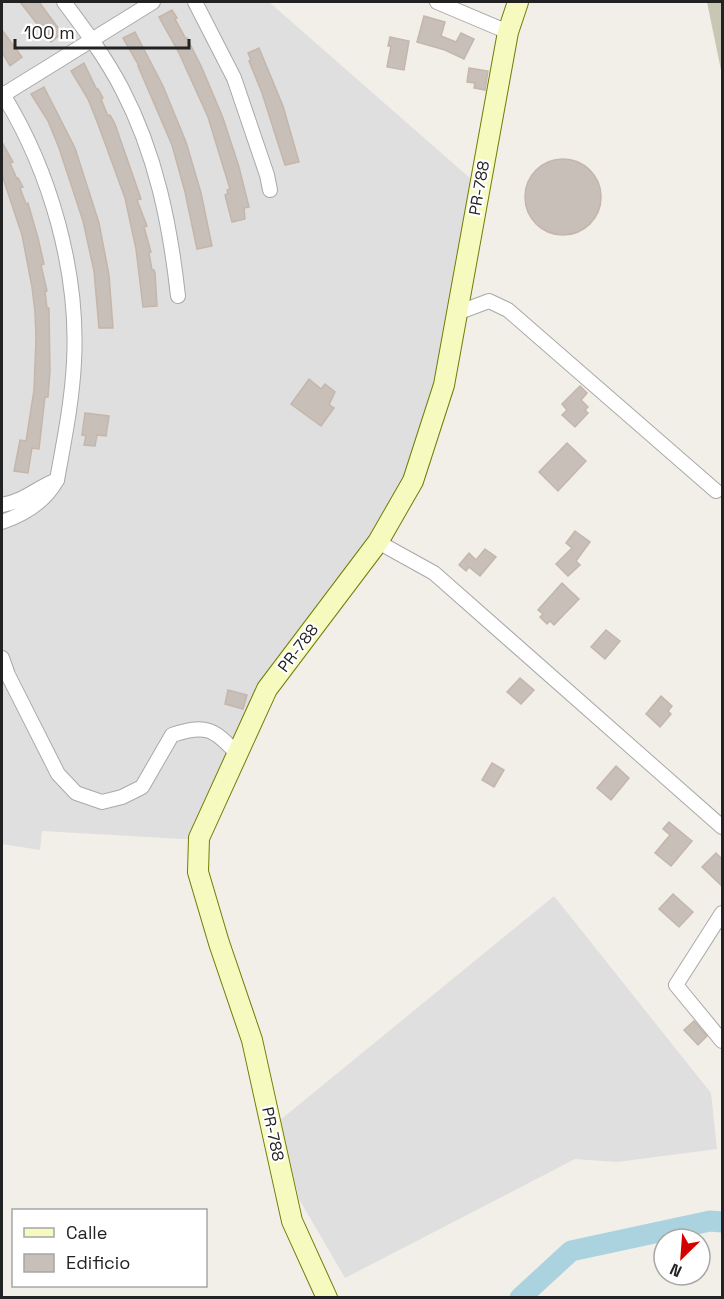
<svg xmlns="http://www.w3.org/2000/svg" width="724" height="1299" font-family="'Space Grotesk',sans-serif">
<rect width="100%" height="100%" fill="#f2efe9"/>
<g fill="#e0dfdf">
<polygon points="2,2 269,2 471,179 452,366 388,528 278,682 201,840 42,831 40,850 2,844"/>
<polygon points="554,896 711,1093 717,1149 617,1162 575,1159 345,1278 299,1199 279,1121"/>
</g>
<polygon fill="#c7c7b4" points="707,2 722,2 722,75"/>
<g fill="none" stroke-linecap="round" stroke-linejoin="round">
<polyline stroke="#aad3df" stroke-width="21" points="520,1298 571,1251 710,1221 722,1222"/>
</g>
<g fill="#c7bfb8" stroke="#c4b6ab" stroke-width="1.5">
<polygon points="20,2 39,2 62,33 51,42"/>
<polygon points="172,10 177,18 175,19 186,39 187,38 202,68 223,118 239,167 249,207 244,208 245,219 232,222 225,195 228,193 227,190 230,189 208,117 179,53 159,17"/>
<polygon points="424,16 445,22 441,36 456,42 461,33 474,39 464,59 445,50 417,42"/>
<polygon points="2,30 22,57 10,66 2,52"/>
<polygon points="135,32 163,86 186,142 201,193 212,246 197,249 185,192 172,145 138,66 139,66 123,38"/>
<polygon points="390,37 409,41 404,70 387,67 391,46 388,46"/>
<polygon points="259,48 283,106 299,162 285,165 262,93 249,61 251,60 248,53"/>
<polygon points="84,63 97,90 98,89 103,98 101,99 108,116 110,115 115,124 141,199 137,200 147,226 144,227 151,252 149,253 152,270 154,270 155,273 157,306 143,307 136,249 125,198 98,124 88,99 71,71"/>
<polygon points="469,68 488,71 485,90 474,88 475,83 467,82"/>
<polygon points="44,87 75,148 99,223 109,275 113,328 99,328 94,271 83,221 59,148 48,121 31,94"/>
<polygon points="2,142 13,162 10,163 17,179 18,178 23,187 20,188 26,204 28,203 38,238 44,264 41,265 47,291 45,291 47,308 49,308 49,311 50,371 48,397 45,397 39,449 32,448 28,473 14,471 20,440 26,441 34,390 36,338 35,312 32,287 22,235 2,175"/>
<circle cx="563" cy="197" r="38"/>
<polygon points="309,379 321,389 325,384 335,392 329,405 334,408 321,426 291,404"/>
<polygon points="580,386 587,393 581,400 588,407 585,410 588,413 575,427 562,415 567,410 562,404"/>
<polygon points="85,413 109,416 106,436 97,435 95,446 84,445 86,436 82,435"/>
<polygon points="567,443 586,461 558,491 539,472"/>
<polygon points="575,531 590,542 576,561 580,565 568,576 556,564 572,548 566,543"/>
<polygon points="485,549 496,557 480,576 469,567 466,571 459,565 469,553 476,560"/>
<polygon points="562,583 579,599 554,625 550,621 547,624 540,617 543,614 538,610"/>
<polygon points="606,630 620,641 605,659 591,647"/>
<polygon points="520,678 534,690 521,704 507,692"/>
<polygon points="228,690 247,695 243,709 225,704"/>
<polygon points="661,696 672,706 668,711 671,714 660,727 646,714"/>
<polygon points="492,763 504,770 494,787 482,780"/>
<polygon points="616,766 629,778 611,800 597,788"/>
<polygon points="669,822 692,841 671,866 655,853 670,835 663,829"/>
<polygon points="716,853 723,860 723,887 702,867"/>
<polygon points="673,894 693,912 679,927 659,909"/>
<polygon points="694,1021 707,1036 698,1045 684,1030"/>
</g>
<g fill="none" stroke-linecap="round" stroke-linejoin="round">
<g stroke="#a9a9a9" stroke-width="16">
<g id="street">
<path d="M64 2C85 30 106 58 122 89 156 154 170 224 178 296"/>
<polyline points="195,2 234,78 267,175 270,190"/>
<polyline points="437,2 508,32"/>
<path d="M2 93C50 170 79 271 74 362 72 402 64 441 57 480"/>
<polyline points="3,95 153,2"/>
<polyline points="457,313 489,301 508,310 716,491"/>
<path d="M2 505C25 501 36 488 57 480 45 502 25 514 2 522"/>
<polyline points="378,542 434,573 722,827"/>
<path d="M2 658 8 675 58 774 76 793 102 802 122 797 142 787 172 735C205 724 214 728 237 754"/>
<polyline points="722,913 676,985 722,1041"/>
</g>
</g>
<g stroke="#707d05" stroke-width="22">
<polyline id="secondary" points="327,1298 292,1221 252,1040 219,943 198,872 199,838 267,689 378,542 413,481 444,385 508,32 518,2"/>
</g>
<use href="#street" stroke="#fff" stroke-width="14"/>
<use href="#secondary" stroke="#f7fabf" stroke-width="20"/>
</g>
<g text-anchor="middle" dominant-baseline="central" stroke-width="4.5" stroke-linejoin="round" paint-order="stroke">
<g font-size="16" fill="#222" stroke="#fff">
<text transform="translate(479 188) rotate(-80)">PR-788</text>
<text transform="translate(298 648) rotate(-53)">PR-788</text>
<text transform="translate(273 1134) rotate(78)">PR-788</text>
</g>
</g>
<rect width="724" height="1299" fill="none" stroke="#222222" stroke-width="6"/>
<rect x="12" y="1209" width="195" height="78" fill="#ffffff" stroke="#a7a7a7" stroke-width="1.5"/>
<rect x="24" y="1228" width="30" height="9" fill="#f7fabf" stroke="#a7a7a7" stroke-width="1.5"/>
<text x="66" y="1239" font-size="18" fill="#222222">Calle</text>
<rect x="24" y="1254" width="30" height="18" fill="#c7bfb8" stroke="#a7a7a7" stroke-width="1.5"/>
<text x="66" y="1269" font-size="18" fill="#222222">Edificio</text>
<g transform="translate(682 1257) rotate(205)"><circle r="28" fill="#ffffff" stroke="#a7a7a7" stroke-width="1.5"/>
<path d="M0-4.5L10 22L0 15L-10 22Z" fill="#d40000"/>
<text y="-9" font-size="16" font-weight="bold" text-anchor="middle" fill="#222222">N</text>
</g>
<path d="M15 39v9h174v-9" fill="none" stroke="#222222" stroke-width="3"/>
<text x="24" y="39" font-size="18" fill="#222222" stroke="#ffffff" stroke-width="4.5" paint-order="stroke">100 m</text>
</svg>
